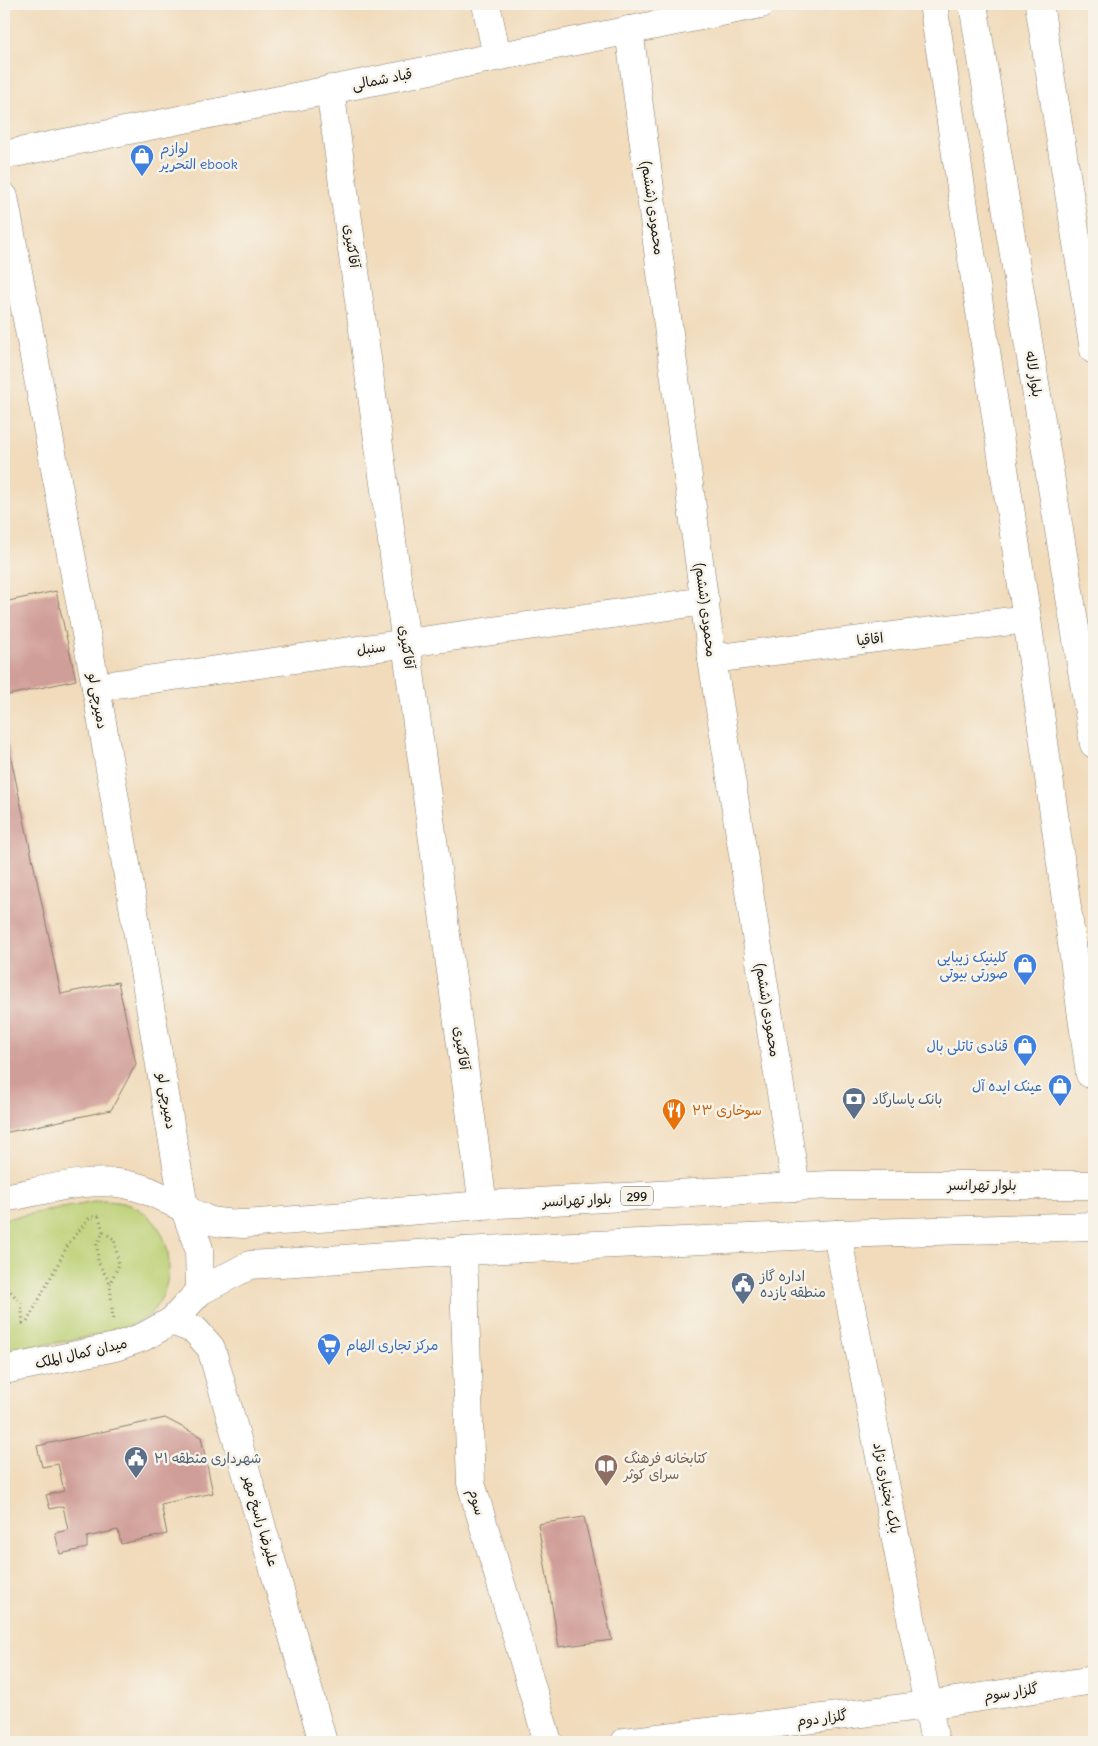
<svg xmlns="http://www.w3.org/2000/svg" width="1098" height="1746" font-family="Delius,'Playpen Sans Arabic',sans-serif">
<rect width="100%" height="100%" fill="#f7f3e8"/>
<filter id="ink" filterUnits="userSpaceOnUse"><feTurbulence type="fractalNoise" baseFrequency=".02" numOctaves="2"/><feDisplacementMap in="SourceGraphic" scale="10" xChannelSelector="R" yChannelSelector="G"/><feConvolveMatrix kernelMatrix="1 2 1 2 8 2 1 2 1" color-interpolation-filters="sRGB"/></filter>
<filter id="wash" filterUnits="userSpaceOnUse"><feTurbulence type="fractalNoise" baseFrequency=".0096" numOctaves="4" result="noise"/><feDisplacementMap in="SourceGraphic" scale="20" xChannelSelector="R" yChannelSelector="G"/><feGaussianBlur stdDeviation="1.12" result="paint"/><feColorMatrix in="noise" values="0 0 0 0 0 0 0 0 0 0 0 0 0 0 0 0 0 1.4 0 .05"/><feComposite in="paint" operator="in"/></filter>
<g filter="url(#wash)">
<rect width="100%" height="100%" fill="#f1dbbb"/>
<path fill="#bcd074" stroke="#6c7648" d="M100 1201C112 1201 123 1202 134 1207 177 1225 180 1292 144 1319 123 1335 34 1346 4 1351V1219Z"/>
<g id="blocks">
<g fill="#d09e98">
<polygon points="56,591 76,680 4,696 4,602"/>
<polygon points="4,725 61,994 118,982 136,1064 111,1110 4,1133"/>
<polygon points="165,1418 201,1437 213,1493 161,1504 167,1534 121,1544 118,1530 87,1537 87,1548 60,1554 55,1533 68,1530 63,1506 50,1509 46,1495 64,1491 58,1464 42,1467 37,1446"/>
<polygon points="584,1517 612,1640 559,1647 538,1524"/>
</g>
</g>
</g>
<g filter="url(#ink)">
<use href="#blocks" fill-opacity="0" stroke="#867c6c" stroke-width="1"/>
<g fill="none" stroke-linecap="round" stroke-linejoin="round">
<g stroke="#867c6c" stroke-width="29">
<g id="minor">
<polyline points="486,4 497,56"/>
<polyline points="933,4 1027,619 1090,1074"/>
<polyline points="629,30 712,659 796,1187"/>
<polyline points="330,89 483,1205"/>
<polyline points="4,155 761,4"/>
<polyline points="4,197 96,687 184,1207"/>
<polyline points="712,659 1027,619"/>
<polyline points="96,687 705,601"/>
<polyline points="837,1234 935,1742"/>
<polyline points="463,1251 471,1483 548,1742"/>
<polyline points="172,1321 195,1330 211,1348 323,1742"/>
<polyline points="625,1742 928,1705 1094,1680"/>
</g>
</g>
<g stroke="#867c6c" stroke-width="29">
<g id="major">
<polyline points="973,4 1094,744"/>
<polyline points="1039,4 1094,350"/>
<path d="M4 1198C44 1191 92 1175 133 1186 159 1192 181 1209 206 1219 217 1224 231 1223 244 1224L483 1205 829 1185H1094"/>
<polyline points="184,1207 199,1249 200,1291"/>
<polyline points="4,1370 115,1347 143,1337 172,1321 200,1291 250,1265 463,1251 837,1234 1094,1226"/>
</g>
</g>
<g stroke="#867c6c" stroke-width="3" stroke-dasharray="1 4" stroke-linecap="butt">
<polyline points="99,1216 103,1232 97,1245 98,1262 110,1283 119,1265 114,1239 103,1232"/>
<polyline points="110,1283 113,1320"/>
<polyline points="4,1284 21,1303 23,1323 27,1322 69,1243 89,1218 99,1216"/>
</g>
<use href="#minor" stroke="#fff" stroke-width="28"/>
<use href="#major" stroke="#fff" stroke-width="28"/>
</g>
</g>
<defs>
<g id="shop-pin" transform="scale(1.25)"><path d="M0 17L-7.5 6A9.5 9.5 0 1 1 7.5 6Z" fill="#3f7fe0" stroke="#f7f3e8"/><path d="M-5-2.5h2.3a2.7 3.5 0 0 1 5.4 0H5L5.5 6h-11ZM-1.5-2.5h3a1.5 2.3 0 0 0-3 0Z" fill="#fff"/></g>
<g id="bank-pin" transform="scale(1.25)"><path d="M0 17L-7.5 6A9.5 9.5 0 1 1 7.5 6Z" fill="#5c6f8a" stroke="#f7f3e8"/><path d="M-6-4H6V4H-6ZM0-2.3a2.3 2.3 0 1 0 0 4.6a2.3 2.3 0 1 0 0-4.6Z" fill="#fff"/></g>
<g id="restaurant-pin" transform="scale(1.25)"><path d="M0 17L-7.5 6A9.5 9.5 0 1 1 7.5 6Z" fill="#e8710a" stroke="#f7f3e8"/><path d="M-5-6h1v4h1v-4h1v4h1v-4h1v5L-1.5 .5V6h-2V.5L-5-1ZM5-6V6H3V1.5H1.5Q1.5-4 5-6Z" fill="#fff"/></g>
<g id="civic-pin" transform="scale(1.25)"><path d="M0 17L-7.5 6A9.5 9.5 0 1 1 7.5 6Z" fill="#5c6f8a" stroke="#f7f3e8"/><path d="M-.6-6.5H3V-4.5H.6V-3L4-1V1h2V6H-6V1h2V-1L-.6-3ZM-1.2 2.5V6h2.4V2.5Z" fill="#fff"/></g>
<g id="supermarket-pin" transform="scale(1.25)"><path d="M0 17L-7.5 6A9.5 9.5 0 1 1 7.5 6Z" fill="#3f7fe0" stroke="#f7f3e8"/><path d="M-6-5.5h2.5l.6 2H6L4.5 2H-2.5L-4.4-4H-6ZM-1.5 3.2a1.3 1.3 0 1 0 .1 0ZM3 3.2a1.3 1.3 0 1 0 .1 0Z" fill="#fff"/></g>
<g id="library-pin" transform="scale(1.25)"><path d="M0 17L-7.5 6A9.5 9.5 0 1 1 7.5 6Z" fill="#8d6e63" stroke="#f7f3e8"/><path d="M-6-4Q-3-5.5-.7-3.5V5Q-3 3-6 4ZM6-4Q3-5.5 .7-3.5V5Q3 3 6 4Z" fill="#fff"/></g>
</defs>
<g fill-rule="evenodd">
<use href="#shop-pin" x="142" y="156"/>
<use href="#shop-pin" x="1025" y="965"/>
<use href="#shop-pin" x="1025" y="1046"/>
<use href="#shop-pin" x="1060" y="1086"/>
<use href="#bank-pin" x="854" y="1099"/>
<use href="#restaurant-pin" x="674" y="1110"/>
<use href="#civic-pin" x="743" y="1284"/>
<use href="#supermarket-pin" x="329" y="1345"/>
<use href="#civic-pin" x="136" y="1458"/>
<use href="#library-pin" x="606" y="1466"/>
</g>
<g text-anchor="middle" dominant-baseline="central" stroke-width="5" stroke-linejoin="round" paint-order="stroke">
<rect fill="#f7f3e8" stroke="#5e5c59" stroke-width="1" x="621" y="1186.5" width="32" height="19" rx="4"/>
<g font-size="12" font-weight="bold" fill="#1c1c1c">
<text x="637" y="1196">299</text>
</g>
<g font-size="14" fill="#1c1c1c" stroke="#f7f3e8">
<text transform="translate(382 79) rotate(-11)">قباد شمالی</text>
<text transform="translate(653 208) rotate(82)">محمودی (ششم)</text>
<text transform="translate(352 246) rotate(82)">آقاکثیری</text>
<text transform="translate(1034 374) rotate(81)">بلوار لاله</text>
<text transform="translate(706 610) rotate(83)">محمودی (ششم)</text>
<text transform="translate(870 639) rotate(-7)">اقاقیا</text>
<text transform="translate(407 647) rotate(82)">آقاکثیری</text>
<text transform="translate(371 648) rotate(-8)">سنبل</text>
<text transform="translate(98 701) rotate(80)">دمیرچی لو</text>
<text transform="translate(768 1010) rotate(81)">محمودی (ششم)</text>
<text transform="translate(462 1048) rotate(82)">آقاکثیری</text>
<text transform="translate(167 1101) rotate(81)">دمیرچی لو</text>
<text x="982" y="1185">بلوار تهرانسر</text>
<text transform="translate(577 1200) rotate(-3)">بلوار تهرانسر</text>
<text transform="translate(81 1353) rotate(-13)">میدان کمال الملک</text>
<text transform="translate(887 1488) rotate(79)">بابک بختیاری نژاد</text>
<text transform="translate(477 1502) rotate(74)">سوم</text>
<text transform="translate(261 1521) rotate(74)">علیرضا راسخ مهر</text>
<text transform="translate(1011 1692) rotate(-8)">گلزار سوم</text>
<text transform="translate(822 1718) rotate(-7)">گلزار دوم</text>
</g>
<g font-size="14" fill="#366cbe" stroke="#f7f3e8" text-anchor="end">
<text x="160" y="148" text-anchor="start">لوازم<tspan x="160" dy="16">التحریر ebook</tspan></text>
<text x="1008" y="957">کلینیک زیبایی<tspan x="1008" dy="16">صورتی بیوتی</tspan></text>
<text x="1008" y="1046">قنادی تاتلی بال</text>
<text x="1042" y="1086">عینک ایده آل</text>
<text x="346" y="1345" text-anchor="start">مرکز تجاری الهام</text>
</g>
<g font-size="14" fill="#4e5e75" stroke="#f7f3e8" text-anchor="start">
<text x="872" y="1099">بانک پاسارگاد</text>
<text x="760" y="1276">اداره گاز<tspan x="760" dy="16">منطقه یازده</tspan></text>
<text x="154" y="1458">شهرداری منطقه ۲۱</text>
</g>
<g font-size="14" fill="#c56008" stroke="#f7f3e8" text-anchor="start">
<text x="692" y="1110">سوخاری ۲۳</text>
</g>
<g font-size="14" fill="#785e54" stroke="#f7f3e8" text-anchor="start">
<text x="624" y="1458">کتابخانه فرهنگ<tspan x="624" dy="16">سرای کوثر</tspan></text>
</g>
</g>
<rect width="1098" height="1746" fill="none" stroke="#f7f3e8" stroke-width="20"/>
</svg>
